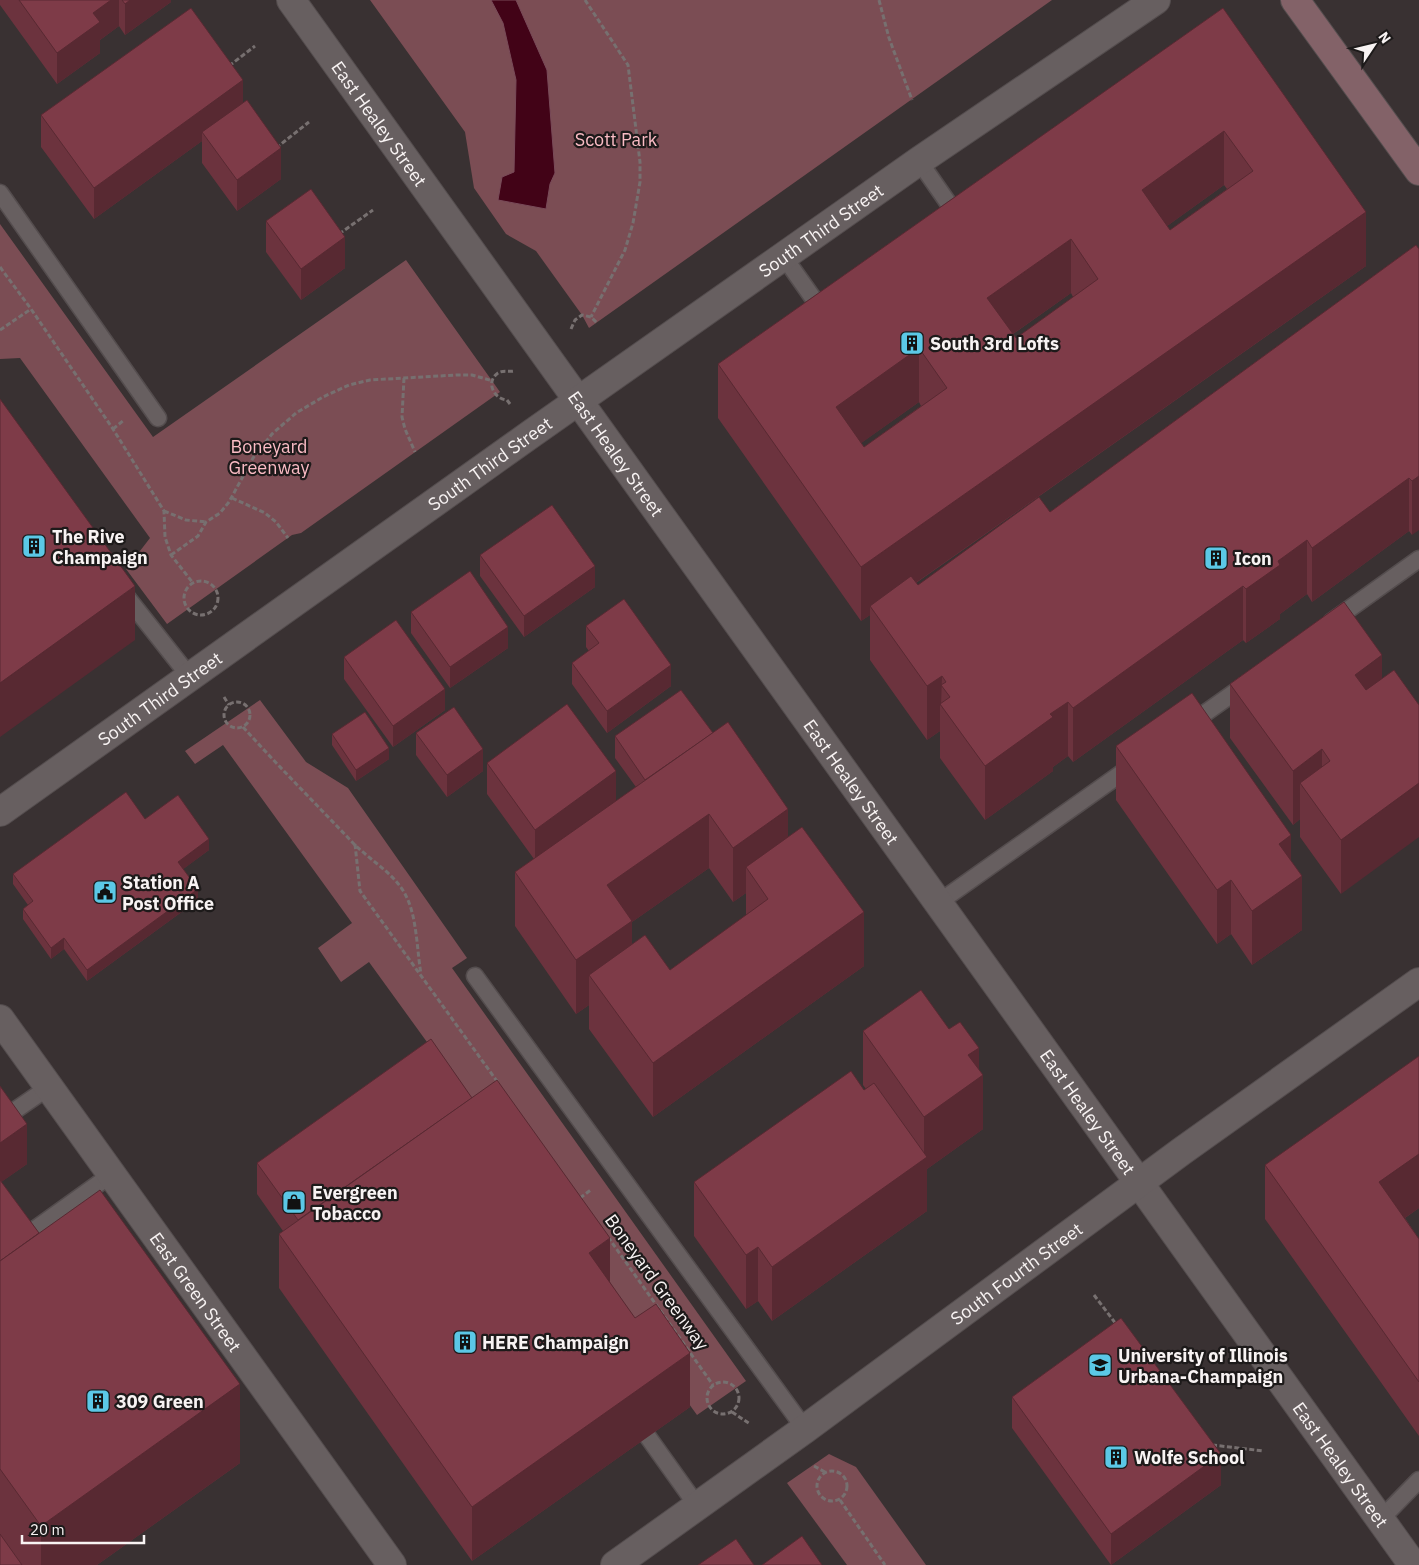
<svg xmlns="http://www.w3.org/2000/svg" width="1419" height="1565" font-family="'IBM Plex Sans',sans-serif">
<rect width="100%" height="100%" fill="#393132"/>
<g fill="#7b4d54">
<polygon points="370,0 1052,0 589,328 582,315 536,251 506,234 474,188 465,132"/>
<polygon points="0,224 153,437 406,260 500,392 301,533 292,535 167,624 126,569 150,538 20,358 0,359"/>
<polygon points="260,700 306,762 348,788 467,958 452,968 746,1381 697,1415 369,962 341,982 318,948 352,923 223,745 195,764 185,751"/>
<polygon points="829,1454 856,1467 926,1565 847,1565 787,1483"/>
</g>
<polygon fill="#420317" stroke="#794b59" points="491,0 516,0 547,70 555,173 550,184 546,209 498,200 502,177 514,172 516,80 503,23"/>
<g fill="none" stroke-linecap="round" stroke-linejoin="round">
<g stroke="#544d4e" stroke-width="19">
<g id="service">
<polyline points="919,161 960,220"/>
<polyline points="0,193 158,418"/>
<polyline points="784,257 825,315"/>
<polyline points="122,591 190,677"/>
<polyline points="1331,622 1419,559"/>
<polyline points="1187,726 1249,682"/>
<polyline points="938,903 1133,765"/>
<polyline points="475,976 805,1429"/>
<polyline points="0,1115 4,1118 49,1087"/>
<polyline points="20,1240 112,1174"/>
<polyline points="648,1437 698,1507"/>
<polyline points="1380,1520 1419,1480"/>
</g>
</g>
<g stroke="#544d4e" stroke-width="30">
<g id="minor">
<path id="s1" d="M291 0 1413 1565"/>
<path id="s2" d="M0 812 531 434 919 161 1156 0"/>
</g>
</g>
<g stroke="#544d4e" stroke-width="30">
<g id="tertiary">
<path id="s3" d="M0 1019 392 1565"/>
<path id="s4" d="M615 1565 805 1429 1182 1151 1419 982"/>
</g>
</g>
<g stroke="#544d4e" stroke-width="30">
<polyline id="secondary" points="1295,0 1419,171"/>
</g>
<g stroke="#777070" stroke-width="3" stroke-dasharray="5 2.5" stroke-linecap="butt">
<polyline points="585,0 628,65 640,162 640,182 633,223 625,250 591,317"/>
<polyline points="879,0 889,38 912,100"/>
<polyline points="229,66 255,46"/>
<polyline points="276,148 309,122"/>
<polyline points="339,234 373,210"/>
<polyline points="0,267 31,309 113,429 164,511 165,537 171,555 193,583"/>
<polyline points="571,329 575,320 582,315 591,317 597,323"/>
<polyline points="0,330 31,309"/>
<polyline points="404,378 402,417 405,429 415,452"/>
<path d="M510 404 507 400C494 399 485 382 498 373 503 370 509 372 514 371"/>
<polyline points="113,429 124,420"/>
<polyline points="232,498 265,513 276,522 288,538"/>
<polyline points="164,511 186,520 206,522"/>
<polyline points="171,555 198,536 206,522 220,513 229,502 253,458 272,434 296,413 323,397 349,385 370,380 456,375 472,375 493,381"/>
<circle cx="201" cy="598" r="17"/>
<polyline points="224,697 229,705"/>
<circle cx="237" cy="715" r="13"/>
<path d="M243 727C279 767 317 805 354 844 371 861 397 875 407 898 417 919 417 951 421 974"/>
<polyline points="355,844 360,891 499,1084"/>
<polyline points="580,1198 592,1189"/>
<polyline points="608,1237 713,1385"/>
<polyline points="1094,1295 1116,1324"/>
<circle cx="723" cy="1398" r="16"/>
<polyline points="732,1412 750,1424"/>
<polyline points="1212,1445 1264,1451"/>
<polyline points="814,1466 825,1472"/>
<circle cx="832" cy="1486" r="15"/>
<polyline points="840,1500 885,1565"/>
</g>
<use href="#service" stroke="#675f60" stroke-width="16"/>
<use href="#minor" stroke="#675f60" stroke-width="28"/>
<use href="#tertiary" stroke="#675f60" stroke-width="28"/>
<use href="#secondary" stroke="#836268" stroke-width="28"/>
</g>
<g fill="#6c333e" fill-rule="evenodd">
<polygon points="0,0 171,0 171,2 125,35 119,26 100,40 100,53 57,84 0,5"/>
<path d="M1223 8 1366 266 916 583 918 585 1050 512 1416 245 1412 535 1409 531 1312 602 1307 594 1280 614V619L1246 643 1243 640 1073 762 1068 756 1053 767V771L985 820 940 758V731L927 740 870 660V615L861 621 718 418V364ZM1224 185 1227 189 1170 230 1167 226ZM1071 293 1073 297 1016 338 1013 334ZM919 402 921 406 864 447 861 443Z"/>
<polygon points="243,103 281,179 237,211 202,163 202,141 94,219 41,147 41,115"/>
<polygon points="266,221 345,268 301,300 266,252"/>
<polygon points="480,555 595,587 524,637 480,576"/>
<polygon points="1344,602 1341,894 1300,837 1300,819 1293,825 1230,738 1230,684"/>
<polygon points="411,612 508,648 450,688 411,633"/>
<polygon points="586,626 671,686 607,733 572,684 572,663 589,651 586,647"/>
<polygon points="344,657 445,710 393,747 344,679"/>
<polygon points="416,733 483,771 447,797 416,755"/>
<polygon points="332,734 389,759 356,781 332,745"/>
<path d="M615 736 788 837 864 966 653 1117 589 1029V1005L576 1014 515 926V872L534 859 487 794V763L616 801 636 787 615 758ZM709 868 733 902 746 893V916L670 970 632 944V922Z"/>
<polygon points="1116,746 1291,862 1302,930 1252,965 1231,934 1217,944 1116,800"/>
<polygon points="145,819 209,850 183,869 198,900 87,981 64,949 51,959 23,919 23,909 28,905 13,884 13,874"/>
<polygon points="863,1031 979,1070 983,1129 927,1169 927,1211 772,1321 758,1301 746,1309 694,1236 694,1182 866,1089 863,1085"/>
<polygon points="0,1086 27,1164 1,1182 39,1233 240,1463 97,1565 0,1565"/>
<polygon points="472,1098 610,1282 690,1407 472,1561 279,1288 279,1234 283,1231 257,1194 257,1163"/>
<polygon points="1265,1165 1419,1208 1405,1218 1419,1239 1419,1436 1265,1219"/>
<polygon points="1012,1397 1221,1485 1111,1565 1012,1428"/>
</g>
<g fill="#582932">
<polygon points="111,0 119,0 119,26 100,40 100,53 57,84 57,53 93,13"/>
<polygon points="130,0 171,0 171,2 125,35 125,4"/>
<polygon points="243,80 243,111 202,132 202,141 94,219 94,188"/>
<polygon points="1224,131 1224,185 1142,244 1142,190"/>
<polygon points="281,148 281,179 237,211 237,180"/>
<polygon points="1366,212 1366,266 874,612 870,606 870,615 861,621 861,567"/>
<polygon points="345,237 345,268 301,300 301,269"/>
<polygon points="1071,239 1071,293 987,352 987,298"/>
<polygon points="919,348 919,402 836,461 836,407"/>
<polygon points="1419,476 1419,530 1412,535 1412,481"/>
<polygon points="1409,478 1409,531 1312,602 1312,548"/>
<polygon points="1307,540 1307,594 1280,614 1280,619 1246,643 1246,589 1278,561"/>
<polygon points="595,566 595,587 524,637 524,616"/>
<polygon points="135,586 135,640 0,737 0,683"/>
<polygon points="1243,586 1243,640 1073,762 1073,708"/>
<polygon points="508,627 508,648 450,688 450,667"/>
<polygon points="1382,655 1382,709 1355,729 1355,675"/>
<polygon points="671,665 671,686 607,733 607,711"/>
<polygon points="942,676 941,706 940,704 940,731 927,740 927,686"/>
<polygon points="445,689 445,710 393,747 393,726"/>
<polygon points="1068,702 1068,756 1053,767 1053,771 985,820 985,766 1050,714"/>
<polygon points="389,748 389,759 356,781 356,770"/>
<polygon points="483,749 483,771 447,797 447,775"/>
<polygon points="1322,749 1322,803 1300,783 1300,819 1293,825 1293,771"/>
<polygon points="616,771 616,802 535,861 535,830"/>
<polygon points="1419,783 1419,837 1341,894 1341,840"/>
<polygon points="788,809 788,863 746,867 746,893 733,902 733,848"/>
<polygon points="709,814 709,868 632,922 632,975 589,975 589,1005 576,1014 576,960 607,885"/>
<polygon points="1291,835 1291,883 1302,876 1302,930 1252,965 1252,911 1279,844"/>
<polygon points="209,839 209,850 178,873 178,862"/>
<polygon points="1231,880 1231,934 1217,944 1217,890"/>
<polygon points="198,889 198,900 87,981 87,970"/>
<polygon points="864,912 864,966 653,1117 653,1063"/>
<polygon points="64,938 64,949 51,959 51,948"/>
<polygon points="979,1048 979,1078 983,1075 983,1129 927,1169 927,1211 772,1321 772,1267 924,1159 924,1117 968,1055"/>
<polygon points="27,1124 27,1164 0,1183 0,1143"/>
<polygon points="1419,1154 1419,1208 1379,1236 1379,1182"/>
<polygon points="610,1238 610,1292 589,1253"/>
<polygon points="758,1247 758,1301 746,1309 746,1255"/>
<polygon points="690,1353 690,1407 472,1561 472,1507"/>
<polygon points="240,1384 240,1463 97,1565 41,1565 41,1526"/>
<polygon points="1221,1454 1221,1485 1111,1565 1111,1534"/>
</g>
<g fill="#7e3b48" stroke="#582932" fill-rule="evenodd">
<polygon points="19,0 111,0 93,13 100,22 57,53"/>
<polygon points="122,0 130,0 125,4"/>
<polygon points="191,8 243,80 94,188 41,115"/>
<path d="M1223 8 1366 212 861 567 718 364ZM1224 131 1253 171 1170 230 1142 190ZM1071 239 1098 279 1016 338 987 298ZM919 348 947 388 864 447 836 407Z"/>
<polygon points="247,100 281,148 237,180 202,132"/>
<polygon points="311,189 345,237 301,269 266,221"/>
<polygon points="1416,245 1419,249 1419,476 1412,481 1409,478 1312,548 1307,540 1278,561 1280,565 1246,589 1243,586 1073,708 1068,702 1050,714 1053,717 985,766 940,704 950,697 941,685 946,682 942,676 927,686 870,606 911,576 918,585 1039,497 1050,512"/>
<polygon points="0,399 135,586 0,683"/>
<polygon points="552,505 595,566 524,616 480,555"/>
<polygon points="470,571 508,627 450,667 411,612"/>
<polygon points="624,599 671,665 607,711 572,663 599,643 586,626"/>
<polygon points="1344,602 1382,655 1355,675 1366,690 1394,670 1419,705 1419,783 1341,840 1300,783 1330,761 1322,749 1293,771 1230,684"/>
<polygon points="396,620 445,689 393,726 344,657"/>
<polygon points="681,690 713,733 645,780 615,736"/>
<polygon points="1192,693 1291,835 1279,844 1302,876 1252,911 1231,880 1217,890 1116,746"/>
<polygon points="567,704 616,771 535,830 487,763"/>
<polygon points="454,707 483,749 447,775 416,733"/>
<polygon points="365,712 389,748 356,770 332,734"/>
<polygon points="728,722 788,809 733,848 709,814 607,885 632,921 576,960 515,872"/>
<polygon points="126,792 145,819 178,795 209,839 178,862 198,889 87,970 64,938 51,948 23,909 33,901 13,874"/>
<polygon points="802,827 864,912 653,1063 589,975 645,935 670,970 768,899 746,867"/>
<polygon points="921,990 949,1029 960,1022 979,1048 968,1055 983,1075 924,1117 863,1031"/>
<polygon points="431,1039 472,1098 298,1220 257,1163"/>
<polygon points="1419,1056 1419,1154 1379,1182 1419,1239 1419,1382 1265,1165"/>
<polygon points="851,1071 864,1090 874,1083 927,1157 772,1267 758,1247 746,1255 694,1182"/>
<polygon points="497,1080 610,1238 589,1253 635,1318 656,1304 690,1353 472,1507 279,1234"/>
<polygon points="0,1086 27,1124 0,1143"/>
<polygon points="0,1180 39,1233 0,1261"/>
<polygon points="100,1190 240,1384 41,1526 0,1469 0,1261"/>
<polygon points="1121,1318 1221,1454 1111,1534 1012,1397"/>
<polygon points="0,1534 22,1565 0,1565"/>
<polygon points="802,1536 822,1565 762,1565"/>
<polygon points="736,1539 754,1565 698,1565"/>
</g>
<defs>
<g id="building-square" transform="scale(1.25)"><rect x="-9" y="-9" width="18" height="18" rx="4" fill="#5bc8e6" stroke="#1d1a1a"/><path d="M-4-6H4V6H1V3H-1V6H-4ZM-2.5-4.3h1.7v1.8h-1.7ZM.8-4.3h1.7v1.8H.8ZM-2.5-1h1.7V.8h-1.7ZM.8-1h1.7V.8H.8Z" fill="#111"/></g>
<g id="civic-square" transform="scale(1.25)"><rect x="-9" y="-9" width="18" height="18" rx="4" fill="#5bc8e6" stroke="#1d1a1a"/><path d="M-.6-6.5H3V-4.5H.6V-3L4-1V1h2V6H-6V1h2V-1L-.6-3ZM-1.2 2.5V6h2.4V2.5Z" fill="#111"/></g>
<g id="shop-square" transform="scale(1.25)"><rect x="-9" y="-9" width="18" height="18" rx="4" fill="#5bc8e6" stroke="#1d1a1a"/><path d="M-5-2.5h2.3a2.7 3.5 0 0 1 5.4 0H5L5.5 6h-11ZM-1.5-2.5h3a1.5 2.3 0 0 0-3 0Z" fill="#111"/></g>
<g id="university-square" transform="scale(1.25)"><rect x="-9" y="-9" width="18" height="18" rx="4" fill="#5bc8e6" stroke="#1d1a1a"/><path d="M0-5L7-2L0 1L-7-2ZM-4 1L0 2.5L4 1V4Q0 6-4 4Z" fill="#111"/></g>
</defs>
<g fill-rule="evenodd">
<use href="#building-square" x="912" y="343"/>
<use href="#building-square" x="34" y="546"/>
<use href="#building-square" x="1216" y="558"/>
<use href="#civic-square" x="105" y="892"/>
<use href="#shop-square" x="294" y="1202"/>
<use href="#building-square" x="465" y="1342"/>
<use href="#university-square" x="1100" y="1365"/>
<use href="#building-square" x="98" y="1401"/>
<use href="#building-square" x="1116" y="1457"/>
</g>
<g text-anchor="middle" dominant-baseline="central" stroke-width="4.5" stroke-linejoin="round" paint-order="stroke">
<g font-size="18" fill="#f8f3f3" stroke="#1d1a1a">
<text stroke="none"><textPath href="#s1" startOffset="152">East Healey Street</textPath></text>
<text stroke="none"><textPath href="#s2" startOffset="1006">South Third Street</textPath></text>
<text stroke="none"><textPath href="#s1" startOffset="558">East Healey Street</textPath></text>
<text stroke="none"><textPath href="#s2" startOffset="601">South Third Street</textPath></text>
<text stroke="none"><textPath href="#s2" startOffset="196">South Third Street</textPath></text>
<text stroke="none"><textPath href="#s1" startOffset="962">East Healey Street</textPath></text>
<text stroke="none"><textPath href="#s1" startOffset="1368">East Healey Street</textPath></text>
<text stroke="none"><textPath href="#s4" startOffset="496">South Fourth Street</textPath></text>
<text transform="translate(657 1282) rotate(54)">Boneyard Greenway</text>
<text stroke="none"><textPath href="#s3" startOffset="336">East Green Street</textPath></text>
<text stroke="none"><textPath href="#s1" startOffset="1802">East Healey Street</textPath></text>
</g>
<g font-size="18" fill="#fbbcc5" stroke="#1d1a1a">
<text x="616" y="139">Scott Park</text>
<text x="269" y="446">Boneyard<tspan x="269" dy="21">Greenway</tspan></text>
</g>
<g font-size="18" font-weight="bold" fill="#f8f3f3" stroke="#1d1a1a" text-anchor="start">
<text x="930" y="343">South 3rd Lofts</text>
<text x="52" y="536">The Rive<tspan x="52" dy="21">Champaign</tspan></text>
<text x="1234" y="558">Icon</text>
<text x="122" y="882">Station A<tspan x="122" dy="21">Post Office</tspan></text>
<text x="312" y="1192">Evergreen<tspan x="312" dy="21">Tobacco</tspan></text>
<text x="482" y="1342">HERE Champaign</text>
<text x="1118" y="1355">University of Illinois<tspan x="1118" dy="21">Urbana-Champaign</tspan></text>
<text x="116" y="1401">309 Green</text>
<text x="1134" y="1457">Wolfe School</text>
</g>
</g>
<g transform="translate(1374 45) rotate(55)" stroke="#1d1a1a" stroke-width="4" paint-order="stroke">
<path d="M0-4L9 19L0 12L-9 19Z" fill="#f8f3f3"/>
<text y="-8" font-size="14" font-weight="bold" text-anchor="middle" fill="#f8f3f3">N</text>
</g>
<path d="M22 1535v8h122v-8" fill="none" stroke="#f8f3f3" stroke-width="2.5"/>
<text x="30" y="1535" font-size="15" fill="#f8f3f3" stroke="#1d1a1a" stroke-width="4" paint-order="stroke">20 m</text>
</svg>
